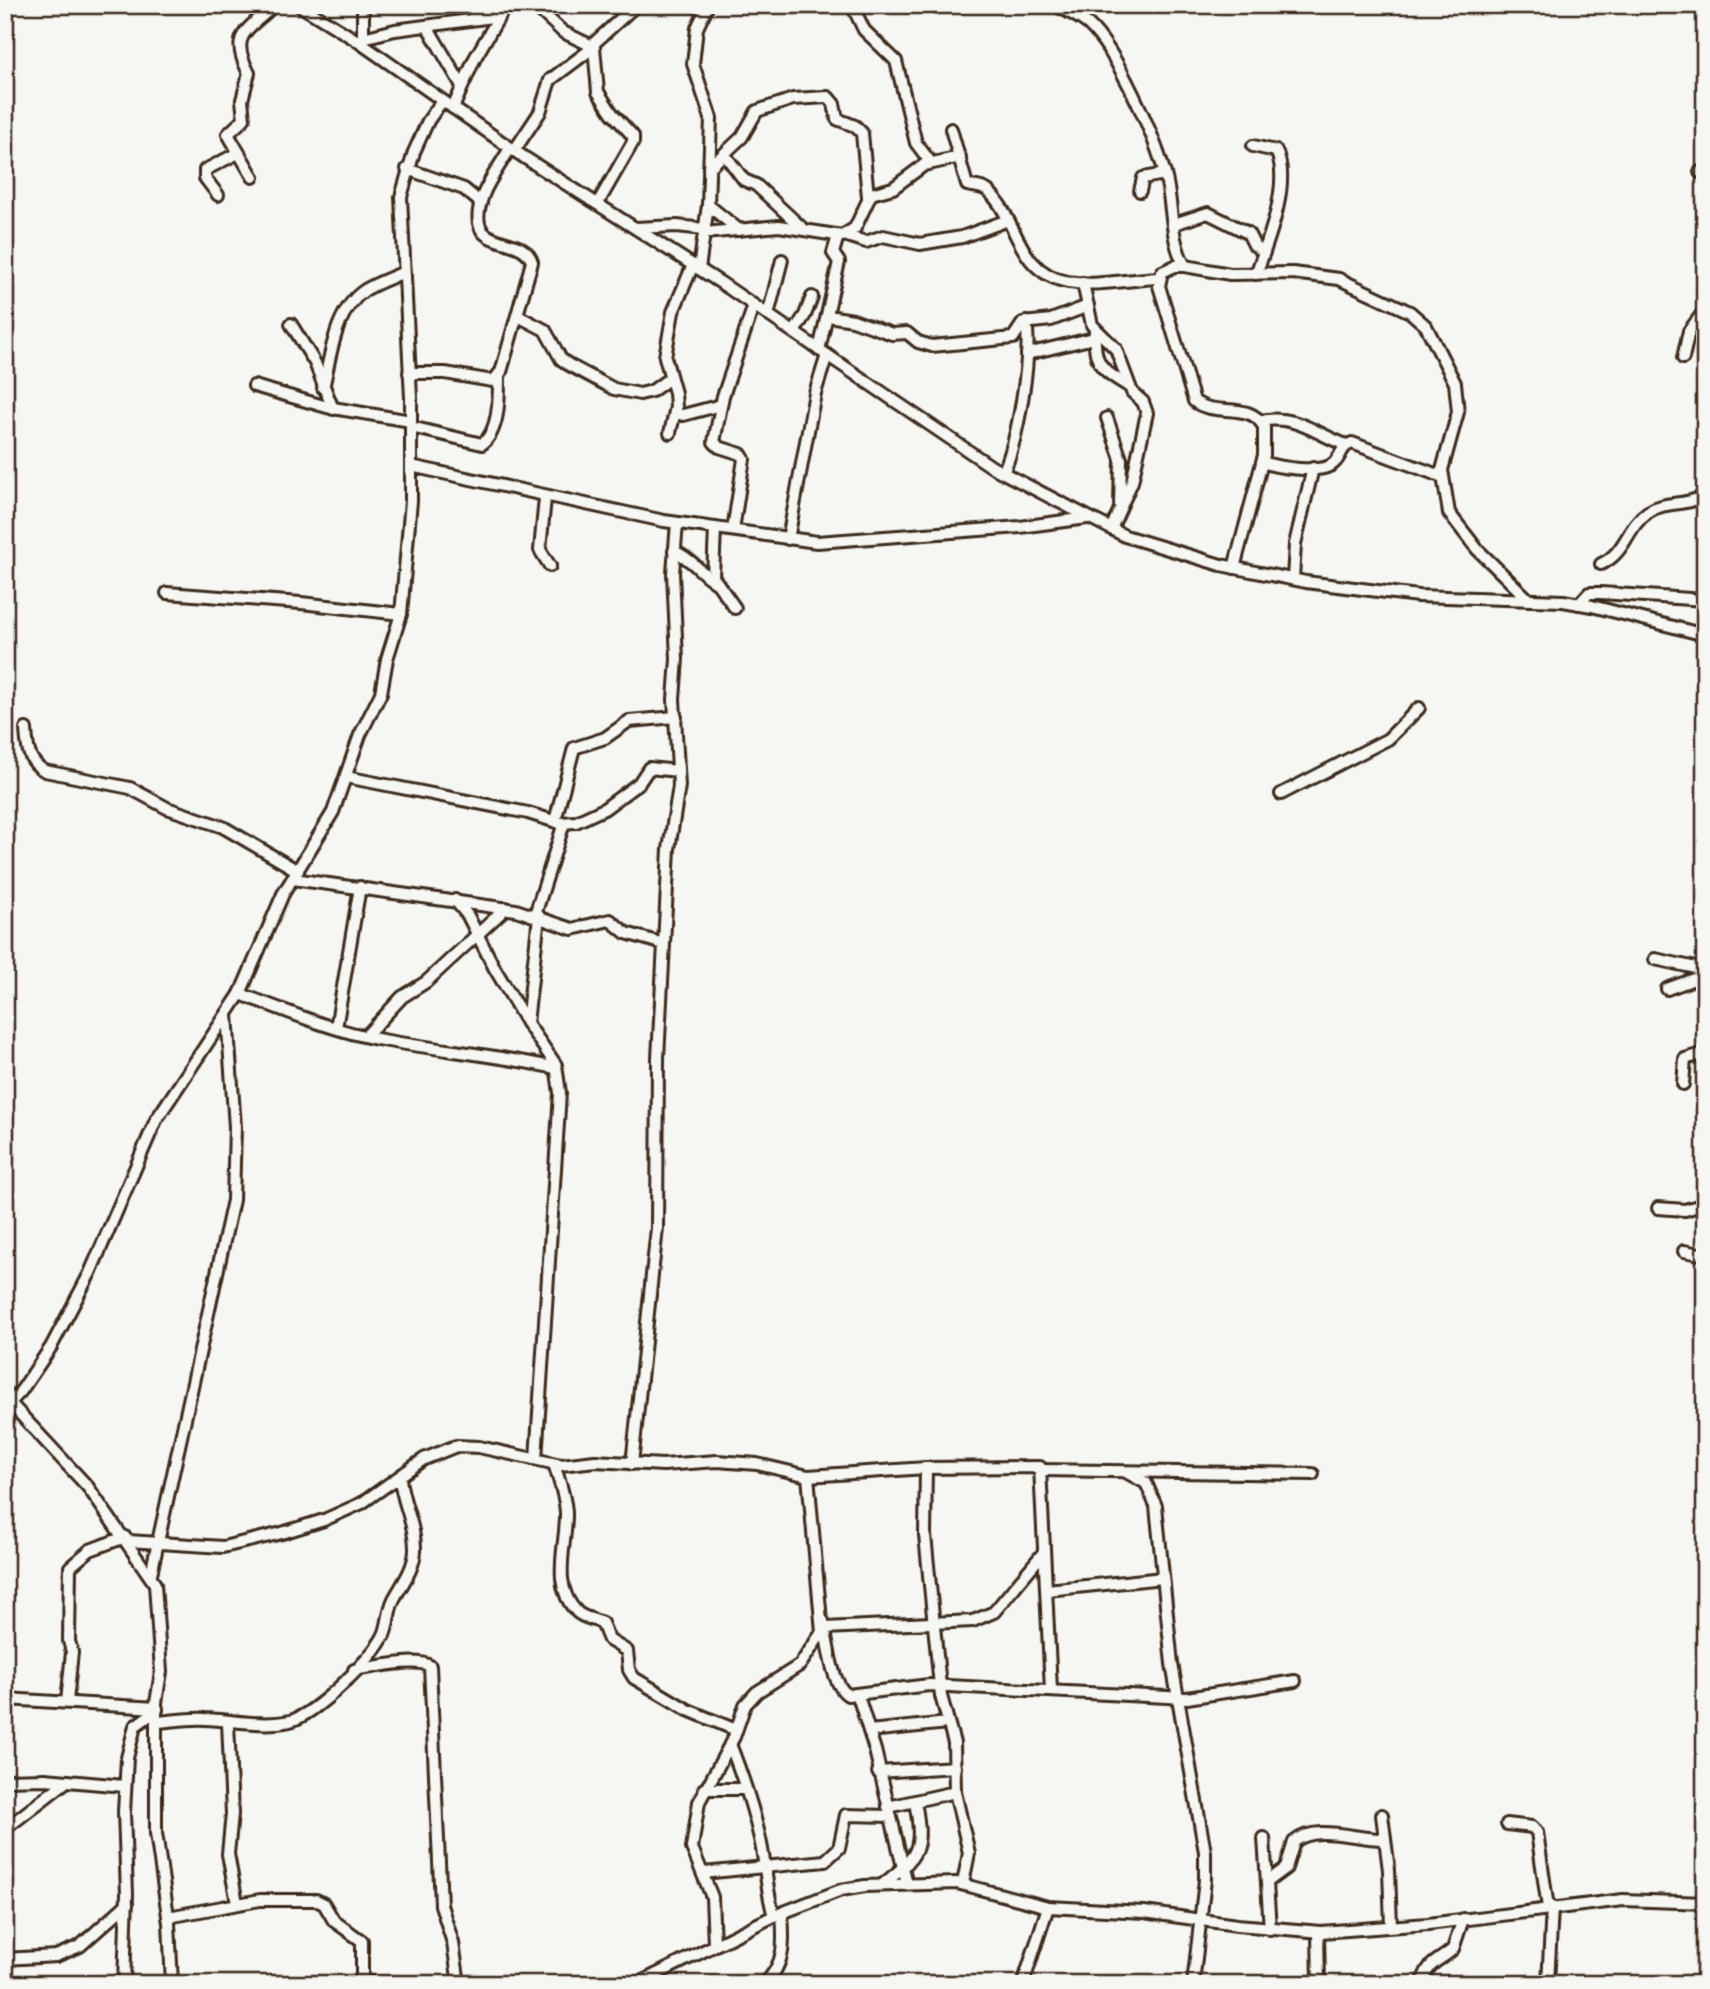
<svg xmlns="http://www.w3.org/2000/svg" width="1710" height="1989" font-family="'Architects Daughter',sans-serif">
<rect width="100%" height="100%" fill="#f6f6f2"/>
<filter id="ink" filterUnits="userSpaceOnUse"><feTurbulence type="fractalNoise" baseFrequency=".0143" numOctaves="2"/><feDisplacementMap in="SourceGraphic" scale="14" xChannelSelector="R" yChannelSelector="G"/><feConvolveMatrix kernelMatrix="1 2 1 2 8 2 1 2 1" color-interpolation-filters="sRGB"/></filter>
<g filter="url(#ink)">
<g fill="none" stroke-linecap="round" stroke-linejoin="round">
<g stroke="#3b2a1e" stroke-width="16">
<g id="street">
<polyline points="299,5 356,40 519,154 721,283 992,467 1125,536 1221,565 1306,582 1418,596 1563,601 1592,606 1705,635"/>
<polyline points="363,5 363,43"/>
<polyline points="459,5 485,16"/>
<polyline points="534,5 563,32 594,47 598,92 612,113 633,136 633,142 598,203"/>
<polyline points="852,5 864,30 896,61 916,143 931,163"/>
<path d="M1055 5C1067 11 1078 16 1088 24 1117 50 1156 139 1166 178 1173 207 1170 240 1185 266"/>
<polyline points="427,26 462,86"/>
<polyline points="363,38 395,30 500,16"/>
<polyline points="592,45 636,5"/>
<polyline points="453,108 475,58 506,5"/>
<path d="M951 129 967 185C974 187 982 186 988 191 1018 217 1015 272 1068 282 1098 287 1129 279 1160 278"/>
<path d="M1253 146 1276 151C1292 182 1267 244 1256 274"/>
<polyline points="514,151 540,112 550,80 594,47"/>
<polyline points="725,155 744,180 756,185 802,228"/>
<polyline points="709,168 742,137 757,111 793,99 828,97 834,104 837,119 855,126 862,133 868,197"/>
<polyline points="407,169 464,189 481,203"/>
<polyline points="1700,172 1705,174"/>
<path d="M253 177 228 134 244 119 242 100 249 73C228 34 248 31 274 5"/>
<polyline points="1140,191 1143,178 1165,174"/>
<polyline points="218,195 205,178 205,170 238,153"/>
<polyline points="708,205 739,230"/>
<polyline points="1174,224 1208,213 1248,233 1254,245 1264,252"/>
<polyline points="636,228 677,226 704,229"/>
<polyline points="704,233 779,226 842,236 855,228 871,194 893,188 924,165 960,157"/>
<polyline points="844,235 866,242 883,236 920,244 962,237 1008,220"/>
<polyline points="699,269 708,205 711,118 693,64 697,28 708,5"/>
<polyline points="1083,283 1092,325 1116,349 1132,392 1143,402 1147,413 1132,482 1111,529"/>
<polyline points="768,315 782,260"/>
<polyline points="518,316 545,330 561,359 569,365 614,389 640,394 652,391 670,378"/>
<polyline points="828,316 853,320 892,334 907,333 918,342 932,346 1013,338 1023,323 1051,320 1088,306"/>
<polyline points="291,324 315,363 333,409"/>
<path d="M1095 328C1093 364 1100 369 1130 387"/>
<polyline points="794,332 805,315 812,297"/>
<polyline points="819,350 839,262 833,253 838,236"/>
<polyline points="1027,354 1094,338"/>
<polyline points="1683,358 1689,331 1705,310"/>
<path d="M409 373H445L493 381 501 372 532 262C523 230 461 257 483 195 489 179 502 163 510 148"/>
<polyline points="254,386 327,407 411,421"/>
<path d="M323 388C331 356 334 311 365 290 376 283 391 278 404 272"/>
<polyline points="675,413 683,415 721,405"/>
<polyline points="1107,418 1121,459 1120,504"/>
<path d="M1260 421C1296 414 1314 433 1346 445"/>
<path d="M411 427 482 444C500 431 499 395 499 374"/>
<polyline points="670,433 676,407 675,393 665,357 673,312 693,265"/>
<path d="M1262 462C1277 467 1322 475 1334 463 1342 456 1340 447 1352 443L1443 477"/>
<polyline points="411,466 664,521 817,542 1020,527 1087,518"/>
<path d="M1003 473C1018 440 1032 357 1026 322"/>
<polyline points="545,498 540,550 550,566"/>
<polyline points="715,528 713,577 735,608"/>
<polyline points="733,530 744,459 741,454 719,447 714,442 723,396 754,305"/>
<polyline points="788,539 815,393 827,355"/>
<path d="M674 551C695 561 697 570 715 582"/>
<path d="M1601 564C1626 553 1627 526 1648 512 1665 500 1687 507 1705 495"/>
<path d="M1234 568 1264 455V427C1250 400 1215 418 1194 401L1159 286 1162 272 1175 266H1185L1230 274 1293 273 1339 279 1410 312 1426 326 1455 383 1458 412 1442 470 1449 513 1477 549 1529 600"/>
<polyline points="1293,579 1295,544 1313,468"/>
<polyline points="167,593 301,603 401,614"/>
<polyline points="1579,604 1589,593 1601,593 1705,600"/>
<path d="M26 729C27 747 28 762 45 771L130 788 167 808 223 827 298 871"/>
<polyline points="346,777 528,813 560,823 576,822 604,809 639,783 649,768 678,771"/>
<polyline points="1281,794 1388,739 1419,708"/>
<polyline points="555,821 574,748 605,738 629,721 676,717"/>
<polyline points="293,879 516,910 572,929 610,920 626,933 664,944"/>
<polyline points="455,900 468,916 495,969 527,1023 556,1065 560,1093 536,1459"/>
<polyline points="535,915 564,823"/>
<polyline points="1655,959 1705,970"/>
<polyline points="1667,989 1705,975"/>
<path d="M240 994C285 1010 330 1030 377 1039 436 1050 497 1055 556 1068"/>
<polyline points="527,1023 539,916"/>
<polyline points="336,1028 360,887"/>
<polyline points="366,1036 402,997 426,982 506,908"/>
<polyline points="1683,1084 1685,1059 1705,1053"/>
<polyline points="1658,1208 1685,1210 1705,1204"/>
<polyline points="1684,1251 1705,1255"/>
<polyline points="10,1403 88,1487 155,1584 161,1672 156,1703 156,1833 169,1923 172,1984"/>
<polyline points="5,1408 21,1391 51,1347 90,1273 156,1120 240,994 283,894 333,812 360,735 381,693 387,659 401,614 411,501 411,398 401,197 414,152 428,121 442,101"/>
<path d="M554 1464C559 1480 565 1495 566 1512 567 1545 550 1585 577 1612 583 1618 594 1619 602 1623L609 1640 627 1651 629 1670 634 1678 688 1710 736 1730"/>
<polyline points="632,1464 657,1228 658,1058 669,849 679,786 674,699 677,659 673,573 677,523"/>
<polyline points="926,1468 925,1535 941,1696 954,1743 955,1792 969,1853 963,1883"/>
<polyline points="1040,1470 1313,1474"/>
<polyline points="1126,1472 1146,1483 1156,1506 1172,1664 1205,1852 1205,1880 1193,1984"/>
<polyline points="128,1541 223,1547 282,1533 324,1520 362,1503 424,1459 456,1446 479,1447 561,1465 595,1461 663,1465 717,1461 757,1464 808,1476 926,1468 1040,1467 1051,1690"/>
<polyline points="151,1574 233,1200 235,1127 227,1015"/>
<polyline points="1047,1590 1163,1578"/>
<path d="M823 1621C828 1641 831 1685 848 1695L929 1685 1187 1698 1295 1681"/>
<polyline points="825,1628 973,1621 994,1612 1044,1552"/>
<path d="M354 1670C371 1668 417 1657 430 1666L441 1905 453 1943 459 1984"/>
<polyline points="858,1696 875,1750 907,1884"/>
<polyline points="5,1699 157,1708"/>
<polyline points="67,1702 72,1652 69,1641 70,1567 90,1550 125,1537"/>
<path d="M157 1722C173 1721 189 1718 205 1719 233 1720 262 1727 290 1721 315 1715 373 1658 384 1635 389 1624 388 1611 394 1599 402 1584 414 1569 415 1551 416 1526 402 1502 400 1478"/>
<polyline points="228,1722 232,1814 228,1854 237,1903"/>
<polyline points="869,1731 948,1723"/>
<path d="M730 1744C742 1775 753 1807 760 1839 766 1865 766 1890 774 1916"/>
<polyline points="878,1772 955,1767"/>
<polyline points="5,1780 45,1779 124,1786"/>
<polyline points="704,1789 744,1789"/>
<polyline points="888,1807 955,1792"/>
<polyline points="1382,1815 1389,1870 1391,1926"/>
<polyline points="1507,1824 1532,1827 1537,1832 1548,1908"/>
<polyline points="5,1829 67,1781"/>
<polyline points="1264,1838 1270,1929"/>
<polyline points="703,1873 825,1861 839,1848 846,1815 890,1816"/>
<path d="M1267 1882 1286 1868 1294 1842C1316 1823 1357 1840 1384 1839"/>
<path d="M882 1885C919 1856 924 1849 915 1802"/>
<polyline points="168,1917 260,1900 316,1900 324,1904 334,1921 362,1941 362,1984"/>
<polyline points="1318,1932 1319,1984"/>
<polyline points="714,1944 712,1897 692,1848 699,1802 734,1737 745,1705 757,1692 800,1665 822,1632 808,1476"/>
<polyline points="5,1959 56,1956 80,1946 127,1904"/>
<polyline points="363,1981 380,1984"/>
<polyline points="124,1984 127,1894 124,1812 127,1758 135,1726 157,1710"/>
<polyline points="637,1984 774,1916 841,1890 865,1886 957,1883 1048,1907 1144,1912 1237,1925 1321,1932 1428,1924 1623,1900 1705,1903"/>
<path d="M764 1984C786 1964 784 1941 782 1913"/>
<polyline points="1023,1984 1048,1907"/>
<path d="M1423 1984C1426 1962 1439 1962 1453 1949L1463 1919"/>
<polyline points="1548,1984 1552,1907"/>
</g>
</g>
<use href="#street" stroke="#f6f6f2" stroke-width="10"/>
</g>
</g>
<rect width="1710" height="1989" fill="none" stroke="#f6f6f2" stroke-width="28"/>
<rect x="14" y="14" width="1682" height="1961" fill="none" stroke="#3b2a1e" stroke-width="2.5" filter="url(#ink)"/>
</svg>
